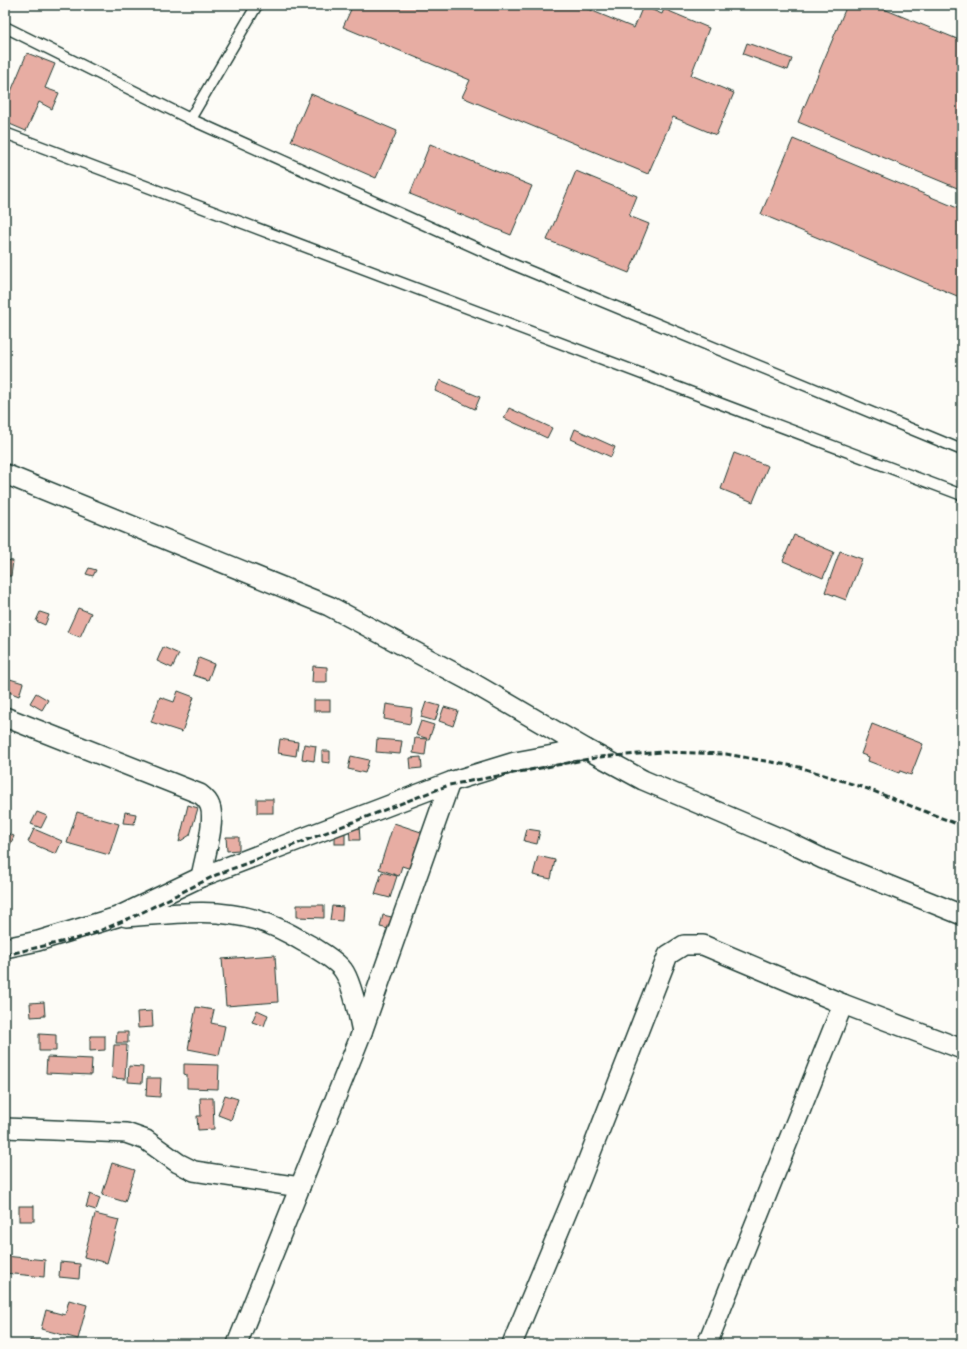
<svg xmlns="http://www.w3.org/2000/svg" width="967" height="1349" font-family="'Indie Flower',sans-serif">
<rect width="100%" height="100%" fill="#fdfcf7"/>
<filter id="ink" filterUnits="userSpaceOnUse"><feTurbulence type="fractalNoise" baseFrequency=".025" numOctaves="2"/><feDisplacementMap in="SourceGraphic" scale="8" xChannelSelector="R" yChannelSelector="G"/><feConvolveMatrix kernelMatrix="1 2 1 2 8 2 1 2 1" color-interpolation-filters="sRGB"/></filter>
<g filter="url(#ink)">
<g fill="#e7ada3" stroke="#1f3d34">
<polygon points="353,5 578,5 634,28 643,6 662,14 664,9 709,28 691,75 734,93 716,135 673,117 648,174 462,97 470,80 343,27"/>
<polygon points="847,5 874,5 962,41 962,190 798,122"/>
<polygon points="747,43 792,59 788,70 743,54"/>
<polygon points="27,53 55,64 45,88 59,93 52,109 39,102 26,131 5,122 5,106"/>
<polygon points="311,94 397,131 376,178 291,141"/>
<polygon points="793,139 962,210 962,298 761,214"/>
<polygon points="430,144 532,186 511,235 410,194"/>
<polygon points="576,171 637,196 629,216 649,224 629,273 547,240"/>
<polygon points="440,380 480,397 475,409 435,391"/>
<polygon points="509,408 552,428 547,438 504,418"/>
<polygon points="575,429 615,447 611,457 571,439"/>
<polygon points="734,453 768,466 753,502 721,489"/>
<polygon points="794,535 834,552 823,578 783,561"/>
<polygon points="840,551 862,559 846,600 825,592"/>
<polygon points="5,560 13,561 11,576 5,576"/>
<polygon points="89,568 96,570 93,576 86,574"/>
<polygon points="78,608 91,613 80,637 67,632"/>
<polygon points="40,612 49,615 45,625 36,621"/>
<polygon points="163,647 179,654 172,668 157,661"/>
<polygon points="199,658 214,664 208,680 193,675"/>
<polygon points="313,666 327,667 327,682 312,682"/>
<polygon points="10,679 23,683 19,696 6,691"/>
<polygon points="178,691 194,697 182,732 151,722 160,697 174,702"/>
<polygon points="36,693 48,700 42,710 30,703"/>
<rect x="314" y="700" width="16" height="11"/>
<polygon points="426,702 440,706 435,721 421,717"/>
<polygon points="386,704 412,708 410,724 384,719"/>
<polygon points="444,707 458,711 453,726 439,721"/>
<polygon points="421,721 434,725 429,739 416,735"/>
<polygon points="872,724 923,744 911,775 900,771 899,773 868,761 869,757 861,754"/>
<polygon points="415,738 427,739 425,755 413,753"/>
<polygon points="280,739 298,742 296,756 278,753"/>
<polygon points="377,739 402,741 400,754 376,752"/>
<polygon points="304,744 316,746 314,761 302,759"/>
<polygon points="322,751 330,751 330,763 322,762"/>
<polygon points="351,756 369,760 365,773 348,769"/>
<polygon points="421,757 422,768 411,769 410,758"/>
<rect x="257" y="799" width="16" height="14"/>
<polygon points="188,805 198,808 190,835 179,842"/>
<polygon points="37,812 47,816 41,828 31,824"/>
<polygon points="77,812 119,824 109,855 67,843"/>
<polygon points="125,812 136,814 134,824 123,823"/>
<polygon points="394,823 427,834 414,870 402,866 399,876 379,869"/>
<polygon points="359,825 360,840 350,840 349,826"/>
<polygon points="34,829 62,841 56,854 28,842"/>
<rect x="335" y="829" width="10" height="15"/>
<polygon points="527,829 540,831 537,844 524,841"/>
<polygon points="5,832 14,836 5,857"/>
<polygon points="226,837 239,837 239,850 227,851"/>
<polygon points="538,856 555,860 551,879 533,875"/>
<polygon points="382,872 397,876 390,898 375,894"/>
<polygon points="297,905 324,905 324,918 297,917"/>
<polygon points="332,906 343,907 342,921 330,920"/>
<polygon points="383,915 396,918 393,930 380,927"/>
<polygon points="275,955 278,1002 226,1006 222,959"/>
<polygon points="44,1002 45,1016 31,1017 30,1003"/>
<polygon points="196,1007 214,1010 211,1023 225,1026 219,1055 188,1049"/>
<polygon points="257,1010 268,1015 264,1026 252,1022"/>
<polygon points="152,1011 153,1027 138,1028 137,1012"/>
<polygon points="117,1032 128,1032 128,1043 116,1043"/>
<polygon points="39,1034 56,1035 56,1051 39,1051"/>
<polygon points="90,1036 105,1036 105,1050 90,1051"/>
<polygon points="114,1045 127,1045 125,1079 112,1078"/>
<polygon points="47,1057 92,1059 91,1075 46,1073"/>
<polygon points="184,1064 219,1065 218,1089 187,1088 187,1075 184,1074"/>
<polygon points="129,1066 143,1067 142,1083 128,1082"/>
<polygon points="147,1078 161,1078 160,1097 146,1096"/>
<polygon points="225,1095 238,1099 231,1120 218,1115"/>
<polygon points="200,1098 213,1098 214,1129 198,1130 197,1116 201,1116"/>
<polygon points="112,1163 135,1170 125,1202 102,1195"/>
<polygon points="90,1194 100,1198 96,1210 86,1207"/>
<rect x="19" y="1206" width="15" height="15"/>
<polygon points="95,1214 119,1220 107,1263 84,1257"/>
<polygon points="5,1256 45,1260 44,1277 5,1273"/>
<polygon points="60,1262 80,1264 79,1279 59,1277"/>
<polygon points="69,1300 87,1305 78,1339 41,1329 46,1310 65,1315"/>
<polygon points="30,1340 49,1342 49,1344 30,1344"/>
</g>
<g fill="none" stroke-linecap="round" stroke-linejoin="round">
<g stroke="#1f3d34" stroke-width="13">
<g id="lane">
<polyline points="5,27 190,119 512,264 962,450"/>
<polyline points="190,119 257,5"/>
<polyline points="5,133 962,495"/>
</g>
</g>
<g stroke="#1f3d34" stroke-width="22">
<g id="street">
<polyline points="5,474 329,606 466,679 586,749 643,780 784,840 823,859 962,915"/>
<path d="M5 717 200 794C204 797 208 800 210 806 216 822 204 859 201 877"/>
<path d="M126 917C169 914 215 907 257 920 274 925 289 933 304 942 314 947 337 961 343 970 352 982 359 1017 362 1032"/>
<polyline points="5,948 38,941 117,917 201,877 453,781 515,762 586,749"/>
<polyline points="5,1128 126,1133 146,1140 178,1163 194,1171 300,1187"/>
<polyline points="237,1344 362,1032 449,785 453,781"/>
<polyline points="512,1344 581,1178 668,955 684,945 703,945 843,1004 962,1049"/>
<polyline points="707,1344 843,1004"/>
</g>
</g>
<use href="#lane" stroke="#fdfcf7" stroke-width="10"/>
<use href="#street" stroke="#fdfcf7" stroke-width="19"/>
<polyline stroke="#1f3d34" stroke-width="3" stroke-dasharray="6 3" stroke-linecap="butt" points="5,955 87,936 135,916 216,875 449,785 600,757 664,752 726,754 799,767 868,789 962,826"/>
</g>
</g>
<rect width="967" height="1349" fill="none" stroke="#fdfcf7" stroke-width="20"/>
<rect x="10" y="10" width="947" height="1329" fill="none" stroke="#1f3d34" stroke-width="1.5" filter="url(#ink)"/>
</svg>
